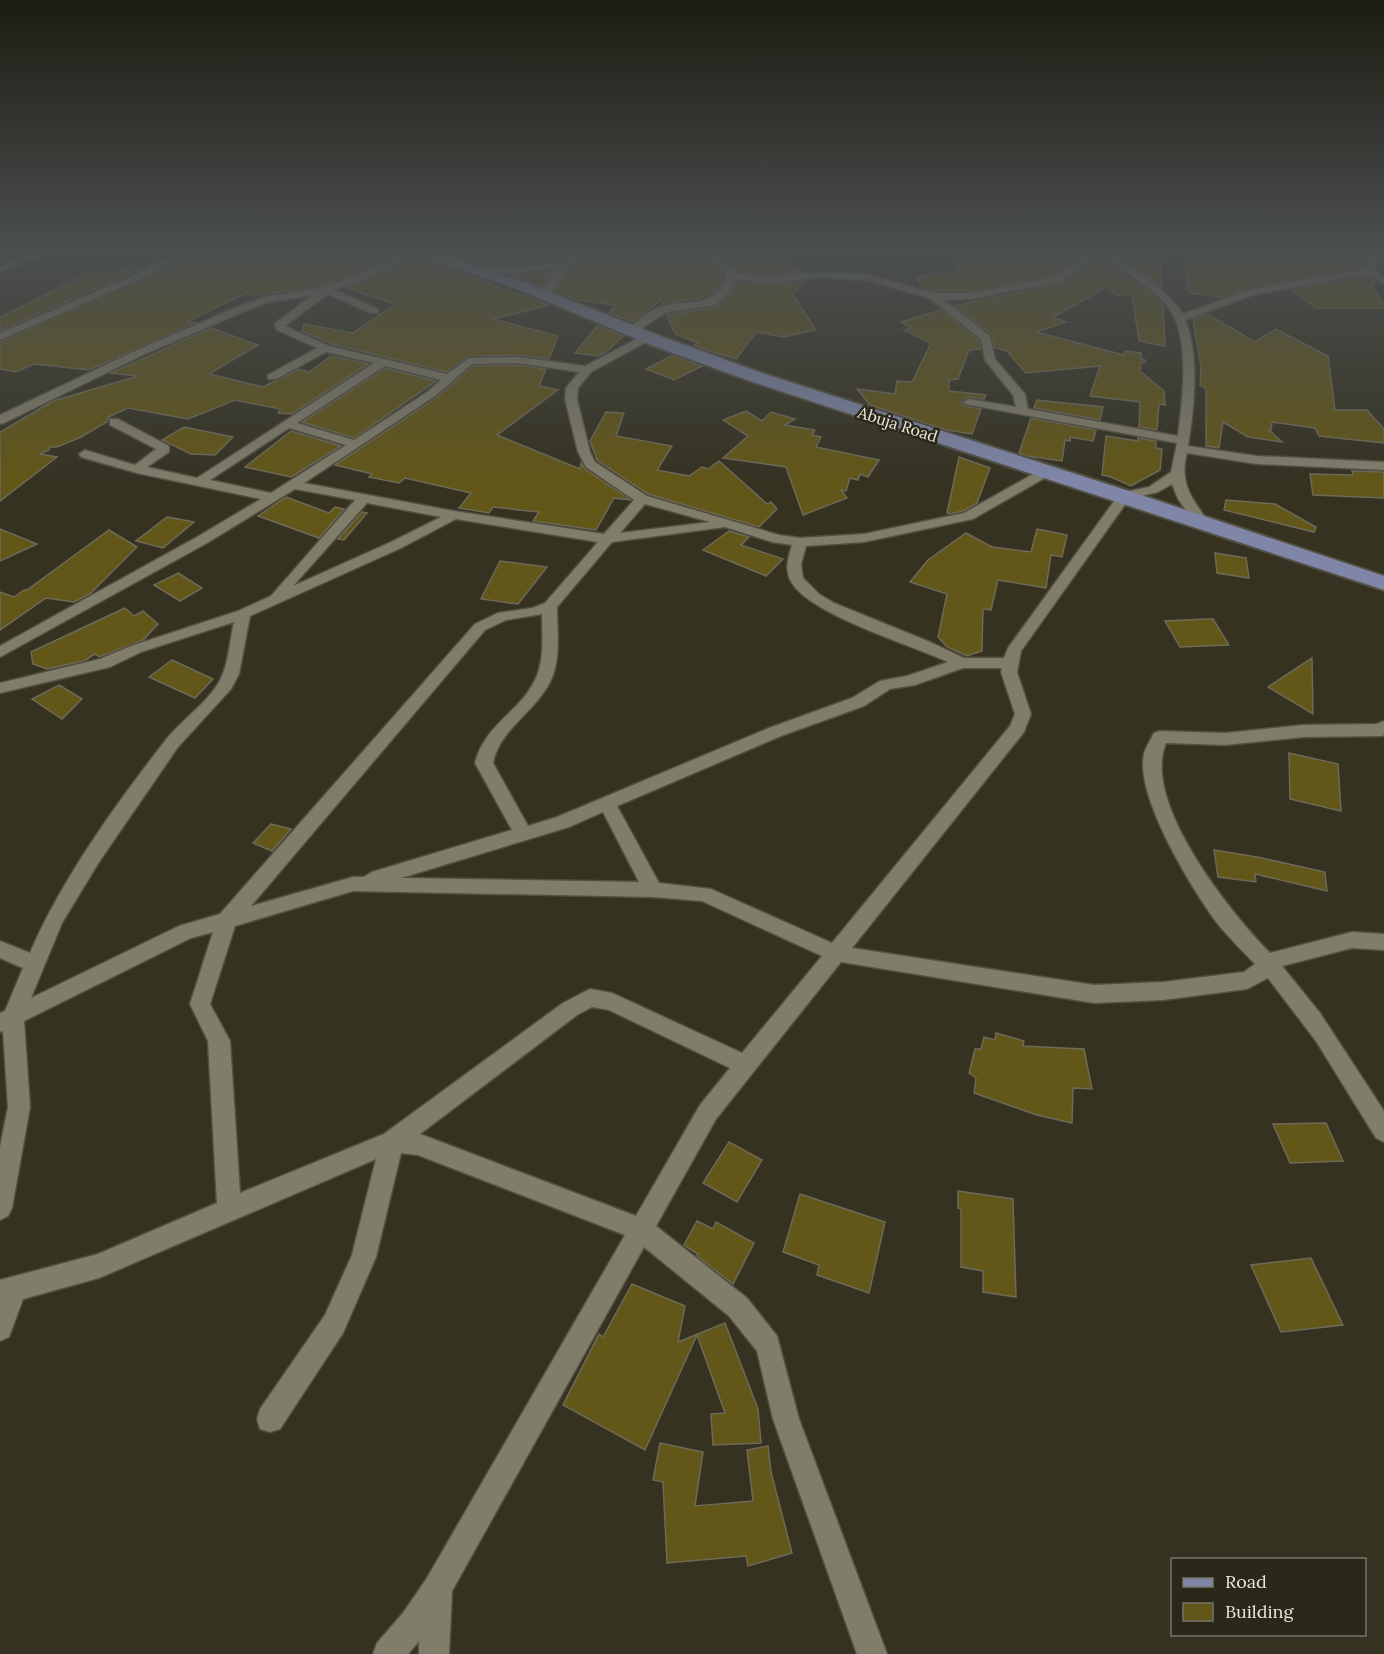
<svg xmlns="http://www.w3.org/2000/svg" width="1384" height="1654" font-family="Lora,serif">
<rect width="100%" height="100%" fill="#353222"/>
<g fill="#625618" stroke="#6e6a59" stroke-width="1.5">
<polygon points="216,250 408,250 409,252 324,285 267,294 253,296 246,293 188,321 195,323 89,370 34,364 16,372 0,369 0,342 162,270"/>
<polygon points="437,250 583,250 588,252 561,261 487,267"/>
<polygon points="673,250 694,250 690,256 709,256 724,276 713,293 698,299 662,304 660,299 652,308 632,322 609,313 615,305 576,300 555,292 568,270 602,257 609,259 617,251 668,257"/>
<polygon points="1091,250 1054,275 974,291 934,291 922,287 916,277 958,270 957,256 973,251 984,266 991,251 1036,257 1040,253"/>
<polygon points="1109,250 1161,250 1162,288 1148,276"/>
<polygon points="1183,250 1246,250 1254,259 1278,261 1294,253 1318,260 1322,255 1328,257 1332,250 1367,250 1362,267 1248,288 1223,297 1189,293"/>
<polygon points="752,252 766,254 803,271 765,275 736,271 723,255 750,254"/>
<polygon points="419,258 549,305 493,319 558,336 549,359 518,355 469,356 447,372 332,344 302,331 304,324 353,333 395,304 346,288"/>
<polygon points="1100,258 1147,290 1163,305 1165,346 1139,341 1132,295 1117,295 1107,287 1053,317 1066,322 1036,332 1124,355 1125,351 1141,353 1141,359 1145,360 1145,362 1141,363 1140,371 1164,391 1165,405 1159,404 1157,430 1139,427 1140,402 1090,396 1100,366 1026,373 1007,351 995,348 991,334 955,306 1061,283"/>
<polygon points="131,266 142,268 0,331 0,317 92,271 111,275"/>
<polygon points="551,272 543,287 511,275"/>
<polygon points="1365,276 1375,282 1372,287 1384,304 1384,308 1316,308 1292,290"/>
<polygon points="736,281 765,285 803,282 793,295 816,330 783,337 756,332 736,359 693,346 698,343 675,334 667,315 716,307 731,294"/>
<polygon points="941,310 979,340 981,349 969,350 958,379 949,380 949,391 986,395 984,399 969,397 961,402 965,406 981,409 972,434 947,430 870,405 857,389 895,394 897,381 912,382 931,343 904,330 911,328 901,322"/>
<polygon points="1207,314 1255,342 1276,329 1328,356 1335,410 1367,410 1384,429 1384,443 1319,436 1315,428 1272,422 1271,430 1269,430 1282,442 1248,437 1223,422 1219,448 1206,446 1206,389 1200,385 1201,367 1193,319"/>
<polygon points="598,325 623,336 608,351 598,356 575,353"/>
<polygon points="211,328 258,345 209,374 263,387 299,369 309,372 331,356 368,364 292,414 278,413 280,409 235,400 188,419 128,408 108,417 108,421 81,437 57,447 50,447 49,450 40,454 57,457 0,501 0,432 53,401 138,376 111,373"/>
<polygon points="673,355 702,366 674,380 646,369"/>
<polygon points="518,365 546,369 539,386 558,390 497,435 580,469 581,463 585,469 631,500 614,498 596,530 533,521 539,512 493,507 489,513 459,508 471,493 405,478 399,483 369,477 372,474 335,465 436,398 473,366"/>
<polygon points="385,368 436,381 354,438 302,422"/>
<polygon points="1037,400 1103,407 1100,420 1034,408"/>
<polygon points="746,411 762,421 771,412 795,419 785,425 815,430 812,435 821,437 816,447 879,460 868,477 860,474 858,480 850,478 846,491 841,490 847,498 803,515 786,467 723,458 748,436 723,420"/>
<polygon points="606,412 624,413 616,436 672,446 657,470 689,476 702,467 708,469 719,461 767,504 771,502 777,509 759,527 648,494 597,460 590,441"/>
<polygon points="1031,418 1096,430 1093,441 1070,437 1070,441 1065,440 1062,461 1027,456 1019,453"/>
<polygon points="184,427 233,437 215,455 191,454 162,440"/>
<polygon points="291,431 341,446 291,477 245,467"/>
<polygon points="1106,436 1138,441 1138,438 1156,441 1156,448 1162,449 1160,470 1131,486 1111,477 1102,475"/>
<polygon points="959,457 990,468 977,503 963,511 950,514 947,513"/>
<polygon points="1352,471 1384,472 1384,498 1313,495 1310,474 1353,475"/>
<polygon points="286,497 329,513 335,507 344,509 319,538 258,516"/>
<polygon points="1226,500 1275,504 1316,527 1314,532 1224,510"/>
<polygon points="362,512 367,513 344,540 338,539"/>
<polygon points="167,517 194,522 163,548 136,541"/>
<polygon points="0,529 37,544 0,561"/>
<polygon points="1037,529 1067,535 1062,557 1051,555 1046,588 998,580 991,610 983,609 982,651 967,656 947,647 938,637 947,594 910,582 928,560 966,533 992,547 1031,552"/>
<polygon points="109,530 137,547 90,594 74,602 46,598 0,630 0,592 14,597 24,590 27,590"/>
<polygon points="729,531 749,537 741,545 783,559 766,576 703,550"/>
<polygon points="1215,553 1246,558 1249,578 1217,573"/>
<polygon points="500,561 547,567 518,604 481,599"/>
<polygon points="178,573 202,588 180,601 154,585"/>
<polygon points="125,608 134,616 143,611 158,624 143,640 99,657 95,654 84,661 47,669 33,664 31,652"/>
<polygon points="1206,619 1213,619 1229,645 1180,647 1165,621"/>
<polygon points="1312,658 1313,714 1268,687"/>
<polygon points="172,660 213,679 195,698 149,677"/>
<polygon points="59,685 82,699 62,719 32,699"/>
<polygon points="1289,753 1338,764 1341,811 1290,799"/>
<polygon points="271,824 291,829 272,851 253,843"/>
<polygon points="1214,850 1257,857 1325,872 1327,891 1255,874 1256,882 1218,877"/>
<polygon points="996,1033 1024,1041 1023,1046 1084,1049 1092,1089 1073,1088 1072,1123 1037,1115 974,1093 976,1078 969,1073 975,1049 981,1049 984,1037 995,1040"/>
<polygon points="1326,1123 1343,1161 1290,1163 1273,1124"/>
<polygon points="729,1142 762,1160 737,1202 703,1183"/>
<polygon points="958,1191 1013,1199 1016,1297 983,1292 983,1271 961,1267 961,1209 958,1208"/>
<polygon points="800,1194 885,1222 869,1293 817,1275 819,1265 783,1252"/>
<polygon points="697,1221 713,1229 716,1222 754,1243 733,1284 697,1256 698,1254 684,1245"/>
<polygon points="1311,1258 1343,1325 1281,1332 1251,1265"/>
<polygon points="632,1284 685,1306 678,1342 725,1323 758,1409 761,1443 713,1445 711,1414 725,1413 697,1335 645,1450 563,1405 599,1334 603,1337"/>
<polygon points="660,1443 703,1452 695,1506 753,1501 747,1450 768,1446 771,1472 792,1553 748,1566 746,1556 667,1563 663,1482 653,1480"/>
</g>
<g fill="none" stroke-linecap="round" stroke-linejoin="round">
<g stroke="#535042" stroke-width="3">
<g id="street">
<polygon points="42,250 55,250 0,272 0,266"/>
<polygon points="183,250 195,250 138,280 0,340 0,333 132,276"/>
<path d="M420 250 428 252 335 290 378 309V313H370L328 294 285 326 329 346 447 374 469 358 518 357 585 366 644 335H652V339L591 372 578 388 577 399 590 452 595 462 647 496 779 535 800 538 864 534 964 513 1042 469H1050L1052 472 1050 475 973 519 864 542 806 546 801 564 803 578 819 594 834 603 930 642 964 658H1004L1008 648 1120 493 1149 487 1171 472 1177 443 965 404 963 402 969 399 1016 407 1013 395 985 360 981 339 929 298 865 280 819 278 765 283 735 279 729 292 716 305 665 313 636 332H628V328C638 321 649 311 660 307 690 297 711 312 727 276L711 257 710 250H718L721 256 735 273 765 277 819 272 866 274 934 293H973L1055 277 1095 250H1105C1132 269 1164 285 1183 314L1248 290 1364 269 1369 250H1378L1376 266 1373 270 1384 277V284L1365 274 1253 295 1185 320C1200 354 1194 410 1188 446L1257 456 1384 462V470L1257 464 1187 453C1179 482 1191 498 1208 521L1206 524H1196L1178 499 1172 484 1158 492 1129 499 1021 651 1017 672 1031 714 1024 732 852 948 1094 985 1163 982 1244 972 1255 964C1241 949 1226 935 1214 919 1190 885 1135 796 1144 754 1146 747 1151 739 1154 733L1160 731 1225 733 1303 725 1377 724 1384 721V735L1382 736 1303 737 1225 745 1166 743C1141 802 1230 912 1270 953L1352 932 1384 934V950L1352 948 1282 966 1320 1013 1384 1111V1142L1376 1138 1316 1041 1268 978 1247 989 1163 1000 1094 1003 841 962 716 1119 656 1226 747 1298 777 1336 799 1419 887 1654H857L773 1419 757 1351 729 1316 644 1247 452 1591 449 1654H419V1641L408 1654H373L377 1643 403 1613 427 1578 625 1235 418 1155 401 1153 376 1257 343 1333 280 1429 270 1432 260 1429 257 1419 260 1409 325 1315 352 1255 376 1159 99 1278 23 1299 9 1337 0 1341V1280L98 1254 217 1203 208 1041 190 1004 213 932 191 938 24 1021 30 1107 12 1208 8 1216 0 1220V1147L8 1107 3 1031 0 1032V1013L5 1011 23 968 0 958V941L30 953C61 880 116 804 165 741 182 719 211 701 222 676 229 660 230 639 234 622L141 652 110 667 0 693V683L100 659 131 646 238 611 271 596 355 500 295 489 207 543 0 657V646L197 537 261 499 137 473 81 457 79 454 85 450 135 465 156 449 110 425V419H118L169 446V452L147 467 197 478 374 363 326 352 276 379H268V375L317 348 277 330 274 324 313 295 266 303 250 309 145 354 4 423 0 424V415L137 350 242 305 264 297 325 287ZM1100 255C1123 272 1157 288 1172 313 1190 344 1182 402 1178 436L1028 409 1025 394 995 359 990 336 944 300 973 299 1061 281ZM518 363 579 372 566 388 565 399 578 452 586 467 634 500 604 534 454 511 304 483 435 396 472 364ZM385 366 441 380 427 392 354 440 297 423ZM289 428 346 445 271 493 210 480ZM367 503 441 517 391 542 293 586ZM645 504 710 522 620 533ZM456 519 598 542 545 603 532 608 498 613 475 624 220 914 179 926 31 998 62 923 99 862 178 747 231 689 239 674 250 616 401 548ZM725 527 772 542 792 545C789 555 785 566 789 577 800 612 912 645 948 662L907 676 880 681 852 698 769 728 557 817 528 826 493 763C500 728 536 712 551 680 561 658 557 630 557 607L612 542ZM542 614C542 636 545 660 535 680 520 712 485 724 475 763L512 830 372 872 364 877H353L251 906 485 630 506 620ZM963 668H1002L1001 672 1015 714 1010 726 832 943 711 889 659 883 617 806 781 736 864 706 890 689 915 685ZM603 812 639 882 401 878 569 827ZM353 891 653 897 702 901 822 956 742 1053 612 993 590 989 563 1003 384 1134 240 1193 230 1041 210 1004 235 926ZM592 1007 609 1010 730 1068 700 1105 636 1216 420 1134 577 1015Z"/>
<polygon points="600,250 613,250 566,268 551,295 546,298 541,295 555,269 486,275 481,272 486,269 561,263"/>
</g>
</g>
<g stroke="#535042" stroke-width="4">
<polygon id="primary" points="410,250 431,250 527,283 663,337 762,373 1132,492 1384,576 1384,590 750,381 651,345 517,289 412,253"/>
</g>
<use href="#street" fill="#807d6b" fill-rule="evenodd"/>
<use href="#primary" fill="#7f86a7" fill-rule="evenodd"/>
</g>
<linearGradient id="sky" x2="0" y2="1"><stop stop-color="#1d1c13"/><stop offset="0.52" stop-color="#4b4f4f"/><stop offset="1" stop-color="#4b4f4f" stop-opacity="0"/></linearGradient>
<rect width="1384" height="481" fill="url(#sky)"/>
<g text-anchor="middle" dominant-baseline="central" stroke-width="5" stroke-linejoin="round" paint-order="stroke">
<g font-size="16" fill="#ebe9df" stroke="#2b2819">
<text transform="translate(898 424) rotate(18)">Abuja Road</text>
</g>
</g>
<rect x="1171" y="1558" width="195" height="78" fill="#2b2819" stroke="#787568" stroke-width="1.5"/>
<rect x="1183" y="1578" width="30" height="9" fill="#7f86a7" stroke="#787568" stroke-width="1.5"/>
<text x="1225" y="1588" font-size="18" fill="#ebe9df">Road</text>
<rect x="1183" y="1603" width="30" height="18" fill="#625618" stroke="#787568" stroke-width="1.5"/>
<text x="1225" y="1618" font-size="18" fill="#ebe9df">Building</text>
</svg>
